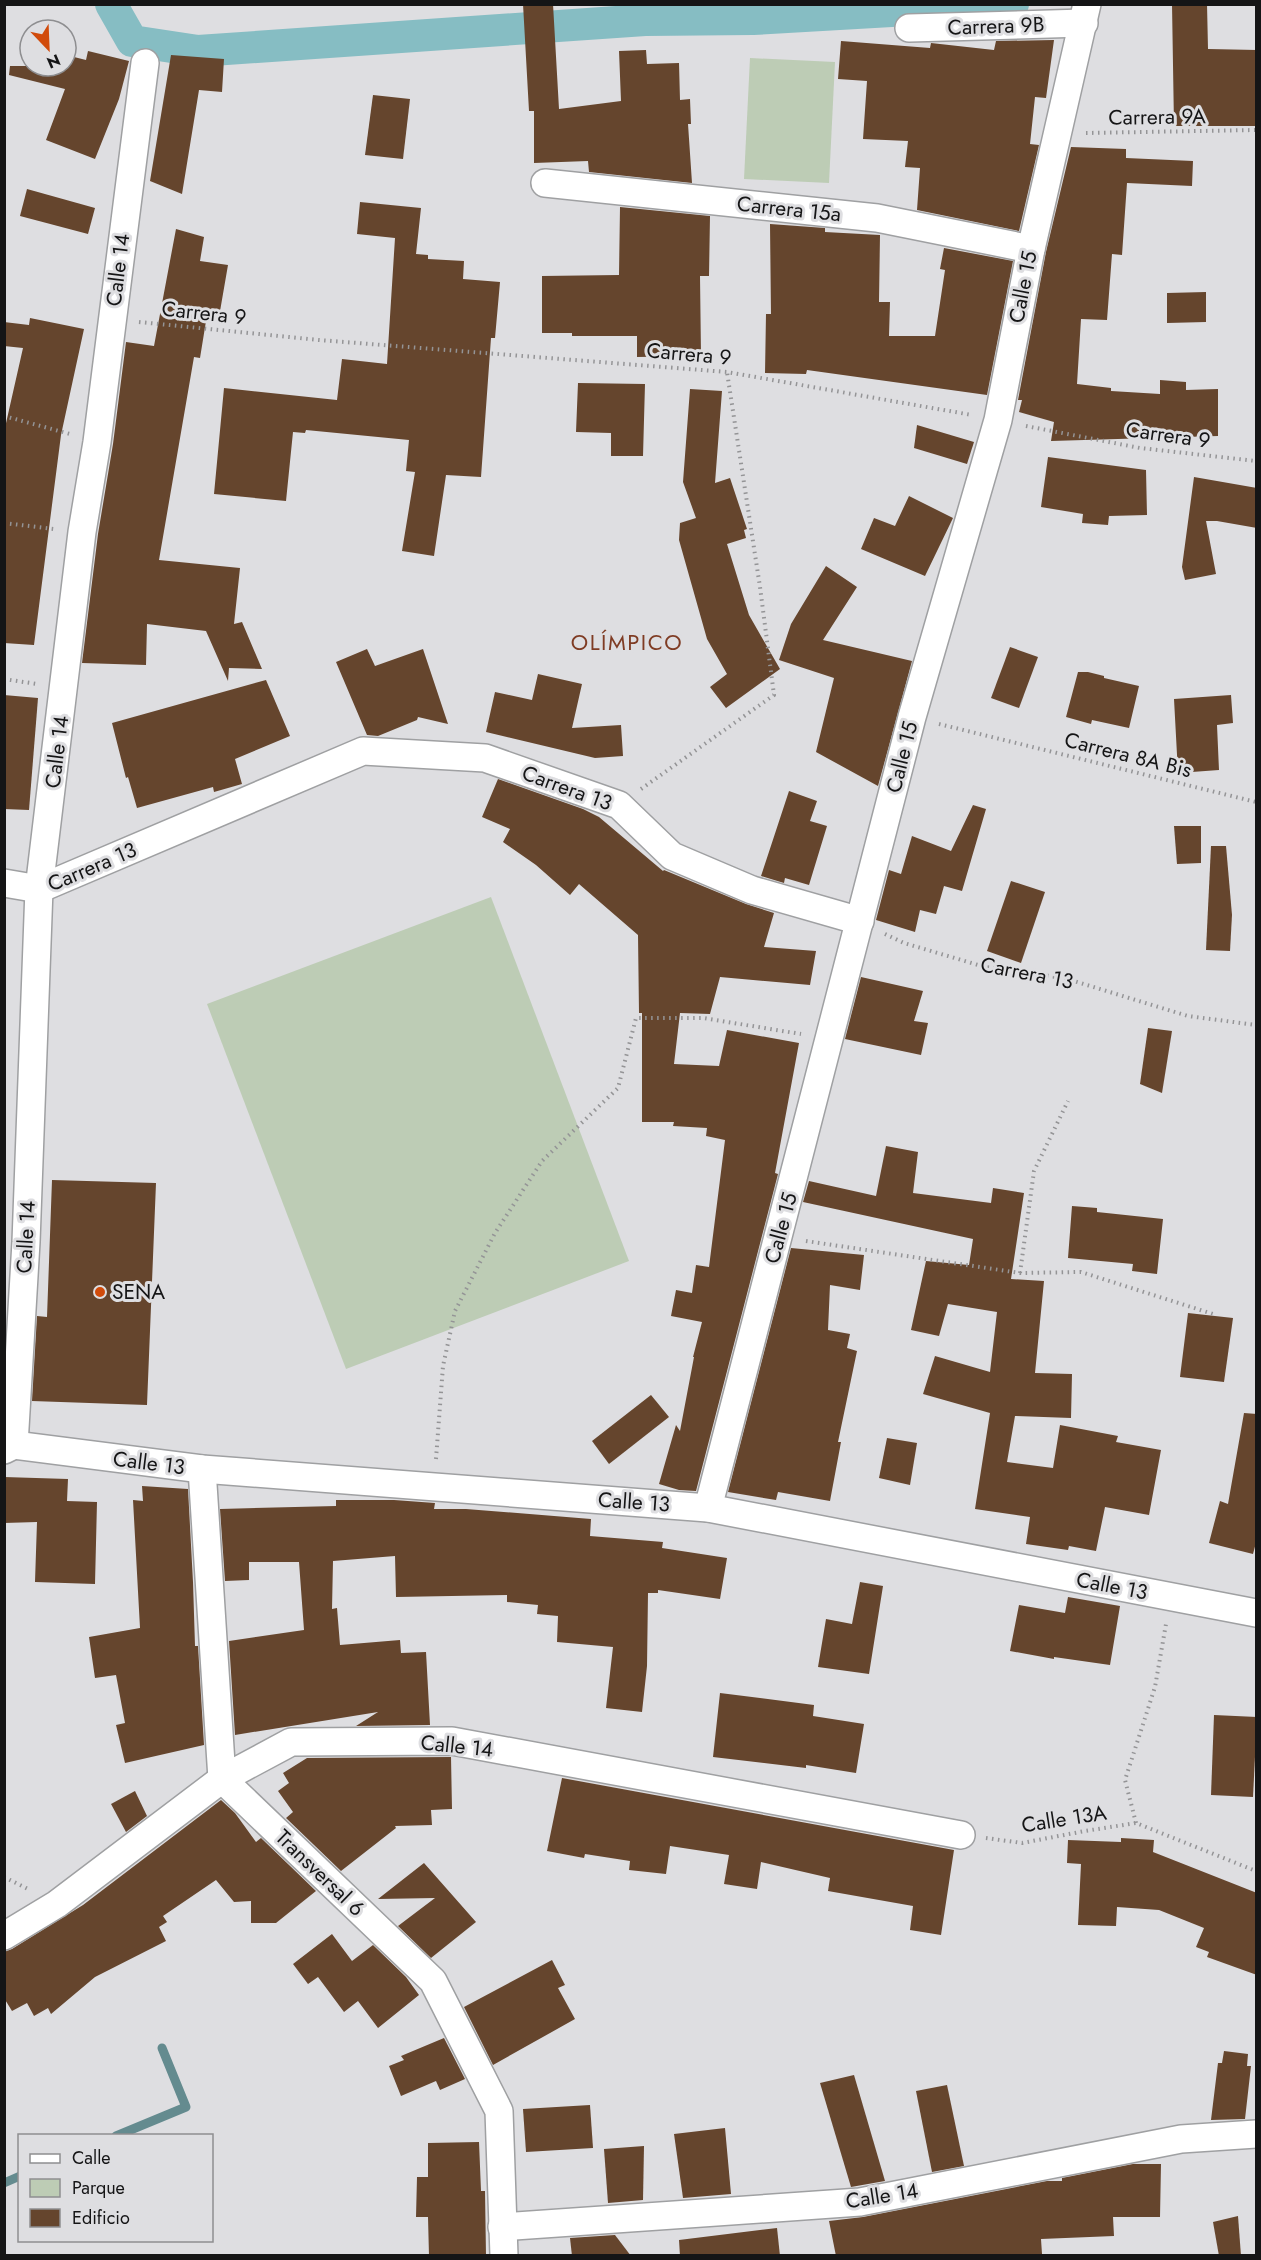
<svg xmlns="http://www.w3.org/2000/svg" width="1261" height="2260" font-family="Jost,sans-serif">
<rect width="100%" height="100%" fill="#dedee1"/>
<g fill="#bdccb5">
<polygon points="750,58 835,62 829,183 744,179"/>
<polygon points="491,897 629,1261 346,1369 207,1004"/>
</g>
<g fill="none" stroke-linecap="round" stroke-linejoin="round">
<g stroke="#648b8f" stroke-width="9">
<polyline points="116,2136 186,2107 162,2048"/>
<polyline points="4,2183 20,2176"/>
</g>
<polyline stroke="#86bdc3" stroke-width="32" points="111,4 132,41 198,51 645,20 753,19 1013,4"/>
</g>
<g fill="#65452d">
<polygon points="523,4 553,4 559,109 621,101 619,51 646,50 647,64 679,63 680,100 690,99 691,124 688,124 692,183 589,172 588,161 534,163 534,111 529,111"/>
<polygon points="1172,4 1207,4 1208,49 1257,50 1257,126 1174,126"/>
<polygon points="1054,40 1046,98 1035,97 1030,144 1039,145 1019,231 917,210 920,168 905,167 908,141 863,139 867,81 838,79 841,41 930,48 931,43 994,50 996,41"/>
<polygon points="88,51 129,61 119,99 95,159 46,140 65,89 9,75 10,66 66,66 66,55 86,60"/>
<polygon points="171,55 224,59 222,92 199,90 182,194 150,181"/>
<polygon points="373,95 410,99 403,159 365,155"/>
<polygon points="1071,147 1126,149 1126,158 1193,161 1192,186 1127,183 1122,255 1112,254 1107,320 1081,319 1077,384 1111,388 1111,391 1160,394 1160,380 1186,382 1186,390 1218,389 1218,436 1051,441 1054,422 1019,412 1022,400 1018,400 1046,252"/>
<polygon points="27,189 95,208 88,234 20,216"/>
<polygon points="360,202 421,208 416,254 428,255 428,259 464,261 463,279 500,282 495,338 491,338 481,477 446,475 434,556 402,551 415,472 406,471 409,440 306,430 305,433 293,432 286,501 214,494 224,388 337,400 342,359 387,364 395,238 357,234"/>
<polygon points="620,207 710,216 709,276 700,276 701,356 637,357 637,336 572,336 572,333 542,333 542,276 619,275"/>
<polygon points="770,224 825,228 825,232 880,235 879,302 890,302 889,336 935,336 945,270 940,269 944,248 1013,261 987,395 807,370 806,374 765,373 766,314 771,314"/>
<polygon points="176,229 204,237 200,261 228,265 219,317 207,315 200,358 194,357 159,560 240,568 234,624 242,622 262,669 229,668 228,681 206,631 147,624 146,665 82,663 98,534 113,444 126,342 154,346"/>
<polygon points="1206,292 1206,322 1167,323 1167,293"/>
<polygon points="30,318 84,329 61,435 34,645 4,643 4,432 23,348 4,346 4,322 29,325"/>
<polygon points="578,383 645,384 643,456 611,456 611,433 576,432"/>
<polygon points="690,389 722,391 715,483 730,478 747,529 744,530 746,538 727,544 749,615 780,669 726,708 710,687 727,674 707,639 679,540 680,523 696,518 683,482"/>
<polygon points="917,425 974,442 967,464 914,448"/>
<polygon points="1048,457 1146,470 1147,515 1109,516 1108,525 1082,523 1083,514 1041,507"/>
<polygon points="1194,477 1257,488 1257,528 1217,521 1206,521 1216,574 1185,580 1182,567"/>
<polygon points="909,496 953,518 925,576 861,549 874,518 895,526"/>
<polygon points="826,566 857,587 823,640 912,661 878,786 816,752 834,678 779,660 791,624"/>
<polygon points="1010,647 1038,657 1019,708 991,698"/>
<polygon points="367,649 375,666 423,649 448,724 418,717 417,720 378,736 367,735 336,662"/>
<polygon points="1078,672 1088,672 1104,676 1104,678 1139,686 1129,728 1092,720 1091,724 1066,717"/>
<polygon points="538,674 582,684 572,728 621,725 623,756 595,758 486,732 495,692 532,700"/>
<polygon points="266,680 290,736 235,759 242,784 214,792 213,787 137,808 128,777 126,778 112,723"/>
<polygon points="4,695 38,698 29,810 4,809"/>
<polygon points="1231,695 1233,723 1217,725 1219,770 1178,773 1174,699"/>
<polygon points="498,779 583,809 599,817 663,871 664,870 746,904 774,913 764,947 816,951 810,985 720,977 710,1014 680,1013 674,1064 719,1066 727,1030 799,1043 775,1173 778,1174 696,1491 679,1490 659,1484 676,1425 680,1431 694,1357 693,1357 702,1322 671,1316 676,1290 692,1293 696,1265 709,1267 725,1140 706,1136 707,1128 673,1126 674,1122 642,1122 642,1013 639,1013 638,935 579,884 570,895 536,865 503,842 510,829 482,817"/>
<polygon points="789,791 817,801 810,821 827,826 809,885 785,878 784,883 761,876"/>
<polygon points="973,805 986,809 962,891 944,886 936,914 920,910 915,932 876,920 889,870 901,874 912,836 951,851"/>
<polygon points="1174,826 1201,826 1201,863 1177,864"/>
<polygon points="1211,846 1226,846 1232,915 1230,951 1206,950"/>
<polygon points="1011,881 1045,892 1021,963 987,951"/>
<polygon points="861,977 923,991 914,1021 928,1023 921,1055 845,1039"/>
<polygon points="1148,1028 1172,1031 1162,1093 1140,1084"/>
<polygon points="886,1146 918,1152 913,1193 991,1203 993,1188 1024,1193 1011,1279 1044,1281 1035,1373 1072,1374 1071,1418 1015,1416 1007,1462 1053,1468 1060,1425 1118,1436 1116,1442 1161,1450 1149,1515 1105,1507 1096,1551 1069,1546 1068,1550 1026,1544 1030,1517 975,1509 990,1413 923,1394 935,1356 990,1372 997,1312 948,1304 939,1336 911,1330 926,1261 969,1265 973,1239 803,1202 809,1181 876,1196"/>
<polygon points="52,1180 156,1183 147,1405 32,1401 37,1316 47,1317"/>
<polygon points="1072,1206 1097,1208 1097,1212 1163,1219 1157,1274 1132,1271 1133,1264 1068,1258"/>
<polygon points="791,1248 864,1255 860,1290 830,1285 828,1330 850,1334 847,1348 857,1351 838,1442 841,1442 830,1501 778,1492 776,1500 728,1492"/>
<polygon points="1188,1313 1233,1318 1224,1382 1180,1377"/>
<polygon points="651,1395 669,1417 609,1464 592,1441"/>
<polygon points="1244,1413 1257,1414 1257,1539 1253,1554 1209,1543 1220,1501 1228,1504"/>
<polygon points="887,1438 917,1443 910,1485 879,1478"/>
<polygon points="4,1477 68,1479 67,1501 97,1502 95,1584 35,1582 37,1522 4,1523"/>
<polygon points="142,1486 188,1489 193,1582 195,1646 198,1646 204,1745 125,1763 116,1725 125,1723 116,1675 95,1678 89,1637 140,1628 133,1500 143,1501"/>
<polygon points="336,1500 394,1500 435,1503 434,1509 466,1509 591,1519 590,1536 663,1542 662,1548 727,1558 720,1599 658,1590 658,1593 648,1593 647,1666 642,1712 606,1708 613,1647 557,1642 558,1616 537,1614 538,1605 507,1602 507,1595 396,1597 395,1556 333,1561 332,1609 337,1608 340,1645 400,1640 401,1653 426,1652 430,1725 356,1726 378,1712 235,1735 229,1641 304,1630 299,1562 249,1562 249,1580 225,1581 220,1509 336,1506"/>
<polygon points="860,1582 883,1586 869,1674 818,1667 826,1619 852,1624"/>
<polygon points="1068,1597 1120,1606 1110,1665 1054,1657 1054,1659 1010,1651 1019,1605 1065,1613"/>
<polygon points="720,1693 814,1705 813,1716 864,1724 856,1773 806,1765 806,1768 713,1757"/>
<polygon points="1214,1715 1257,1717 1253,1797 1211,1795"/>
<polygon points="451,1757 452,1809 431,1810 432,1825 395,1826 396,1828 341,1871 286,1818 293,1812 278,1791 289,1783 283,1773 307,1758"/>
<polygon points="562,1778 954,1850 941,1935 910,1930 913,1906 828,1891 830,1878 761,1862 757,1889 724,1884 729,1855 670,1846 666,1874 629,1870 630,1861 585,1854 584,1858 547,1851"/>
<polygon points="135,1791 147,1816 126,1832 111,1804"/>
<polygon points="221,1800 235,1813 256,1842 261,1838 316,1891 276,1923 251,1923 251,1901 234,1902 216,1880 163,1916 167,1922 159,1927 166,1941 95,1977 51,2014 48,2008 34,2016 27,2003 12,2011 4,1998 4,1952 12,1949 83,1905"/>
<polygon points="1121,1838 1154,1840 1153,1852 1257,1893 1257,1975 1207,1957 1209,1952 1196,1947 1204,1928 1159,1910 1117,1907 1116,1926 1078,1925 1081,1864 1067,1863 1068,1840 1121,1842"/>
<polygon points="424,1863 476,1922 431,1958 398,1926 435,1898 378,1899"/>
<polygon points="332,1934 352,1961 373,1945 406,1977 419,1995 378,2028 358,2001 344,2012 318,1977 308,1984 293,1964"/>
<polygon points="552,1960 565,1985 558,1988 575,2019 493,2065 464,2007"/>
<polygon points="444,2038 465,2079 440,2090 436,2081 401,2096 389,2066 404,2060 401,2056"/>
<polygon points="1224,2051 1248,2054 1247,2066 1251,2066 1245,2119 1211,2120 1218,2063 1222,2063"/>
<polygon points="854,2075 885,2181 851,2187 820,2083"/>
<polygon points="947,2085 964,2166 932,2172 916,2091"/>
<polygon points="590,2105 593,2148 526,2152 523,2109"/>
<polygon points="725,2128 731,2194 683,2198 674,2134"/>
<polygon points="479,2142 481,2191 485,2191 486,2256 429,2256 428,2217 416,2217 417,2177 428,2177 428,2143"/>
<polygon points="644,2146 643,2200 608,2203 604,2149"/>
<polygon points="1133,2164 1161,2164 1160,2217 1113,2217 1114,2236 1041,2239 1042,2254 1023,2256 836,2256 829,2221 863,2217 1047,2181 1062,2181 1062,2178"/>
<polygon points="1238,2216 1241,2256 1219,2256 1213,2222"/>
<polygon points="777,2228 780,2256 680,2256 679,2240"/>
<polygon points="615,2235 631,2256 572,2256 570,2238"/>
</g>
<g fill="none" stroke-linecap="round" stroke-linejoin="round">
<g stroke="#9fa0a2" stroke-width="30">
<g id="street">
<polyline points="909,28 1084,23"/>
<polyline points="545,183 877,218 1031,249"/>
<polyline points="4,883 39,889 363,751 485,758 619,805 672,856 752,890 860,921"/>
<polyline points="14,1445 26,1242 39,889 82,532 97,442 145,63"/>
<polyline points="4,1450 14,1445 202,1469 708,1508 1256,1613"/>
<polyline points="202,1469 222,1779 433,1981 499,2111 504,2256"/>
<polyline points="708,1508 912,717 998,420 1031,249 1087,4"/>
<polyline points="4,1936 57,1904 222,1779 291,1742 452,1741 961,1835"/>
<polyline points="502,2227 860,2202 1181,2139 1256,2134"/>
</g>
</g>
<g stroke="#949496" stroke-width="4" stroke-dasharray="1.5 4.5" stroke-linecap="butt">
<polyline points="1086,133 1256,130"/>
<polyline points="139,322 319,340 727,372 972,415"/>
<polyline points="4,416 70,434"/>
<polyline points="1026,426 1140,448 1256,461"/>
<polyline points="4,523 54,529"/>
<polyline points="4,679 37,684"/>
<polyline points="939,724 1256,802"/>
<polyline points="641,789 774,695 760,587 727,372"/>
<polyline points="885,934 904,943 985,967 1064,978 1188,1016 1256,1025"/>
<polyline points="806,1241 1020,1273 1081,1272 1213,1314"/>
<polyline points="1020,1273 1034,1171 1068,1101"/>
<polyline points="436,1459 443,1366 455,1311 495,1233 542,1161 618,1088 636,1018 703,1018 801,1034"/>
<polyline points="1136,1823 1125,1780 1155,1687 1166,1624"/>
<polyline points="986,1838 1022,1843 1085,1831 1136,1823 1256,1871"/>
<polyline points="4,1877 28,1889"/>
</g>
<use href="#street" stroke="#fff" stroke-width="27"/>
</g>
<circle fill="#d14b0b" stroke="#dedee1" stroke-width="2" cx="100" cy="1292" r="6"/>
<g text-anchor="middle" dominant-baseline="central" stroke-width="6" stroke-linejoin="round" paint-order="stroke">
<g font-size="21" fill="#151516" stroke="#dedee1">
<text transform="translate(996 26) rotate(-2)">Carrera 9B</text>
<text transform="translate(1157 117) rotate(-1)">Carrera 9A</text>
<text transform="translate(789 209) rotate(6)">Carrera 15a</text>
<text transform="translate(118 270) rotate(-83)">Calle 14</text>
<text transform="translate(1023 287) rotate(-79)">Calle 15</text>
<text transform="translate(204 313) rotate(6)">Carrera 9</text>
<text transform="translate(689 354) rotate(5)">Carrera 9</text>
<text transform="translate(1168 435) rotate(8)">Carrera 9</text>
<text transform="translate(57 752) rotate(-83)">Calle 14</text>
<text transform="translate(1128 755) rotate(14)">Carrera 8A Bis</text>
<text transform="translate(902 757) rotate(-76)">Calle 15</text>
<text transform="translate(567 788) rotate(20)">Carrera 13</text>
<text transform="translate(92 867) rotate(-23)">Carrera 13</text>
<text transform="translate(1027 973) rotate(11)">Carrera 13</text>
<text transform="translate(781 1228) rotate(-75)">Calle 15</text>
<text transform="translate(26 1237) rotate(-87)">Calle 14</text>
<text transform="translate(149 1463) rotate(7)">Calle 13</text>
<text transform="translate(634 1502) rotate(4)">Calle 13</text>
<text transform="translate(1112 1586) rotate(11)">Calle 13</text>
<text transform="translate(457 1746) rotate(6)">Calle 14</text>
<text transform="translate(1064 1819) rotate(-9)">Calle 13A</text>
<text transform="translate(320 1873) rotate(44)">Transversal 6</text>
<text transform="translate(882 2196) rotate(-9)">Calle 14</text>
</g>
<g font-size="21" fill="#151516" stroke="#dedee1" text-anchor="start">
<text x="112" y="1292">SENA</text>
</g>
<g font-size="22" letter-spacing="1.5" fill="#7f3c24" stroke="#dedee1">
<text x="627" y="642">OLÍMPICO</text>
</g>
</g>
<rect width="1261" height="2260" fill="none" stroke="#151516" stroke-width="12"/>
<rect x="18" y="2134" width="195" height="108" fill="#dedee1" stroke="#8e8e90" stroke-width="1.5"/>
<rect x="30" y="2154" width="30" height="9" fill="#ffffff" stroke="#8e8e90" stroke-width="1.5"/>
<text x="72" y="2164" font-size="18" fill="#151516">Calle</text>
<rect x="30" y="2179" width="30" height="18" fill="#bdccb5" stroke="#8e8e90" stroke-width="1.5"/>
<text x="72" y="2194" font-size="18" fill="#151516">Parque</text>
<rect x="30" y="2209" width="30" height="18" fill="#65452d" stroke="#8e8e90" stroke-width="1.5"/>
<text x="72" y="2224" font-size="18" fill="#151516">Edificio</text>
<g transform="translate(48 48) rotate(157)"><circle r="28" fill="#dedee1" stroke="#8e8e90" stroke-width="1.5"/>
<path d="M0-4.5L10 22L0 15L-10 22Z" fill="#d14b0b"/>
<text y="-9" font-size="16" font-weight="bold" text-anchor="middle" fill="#151516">N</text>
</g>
</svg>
